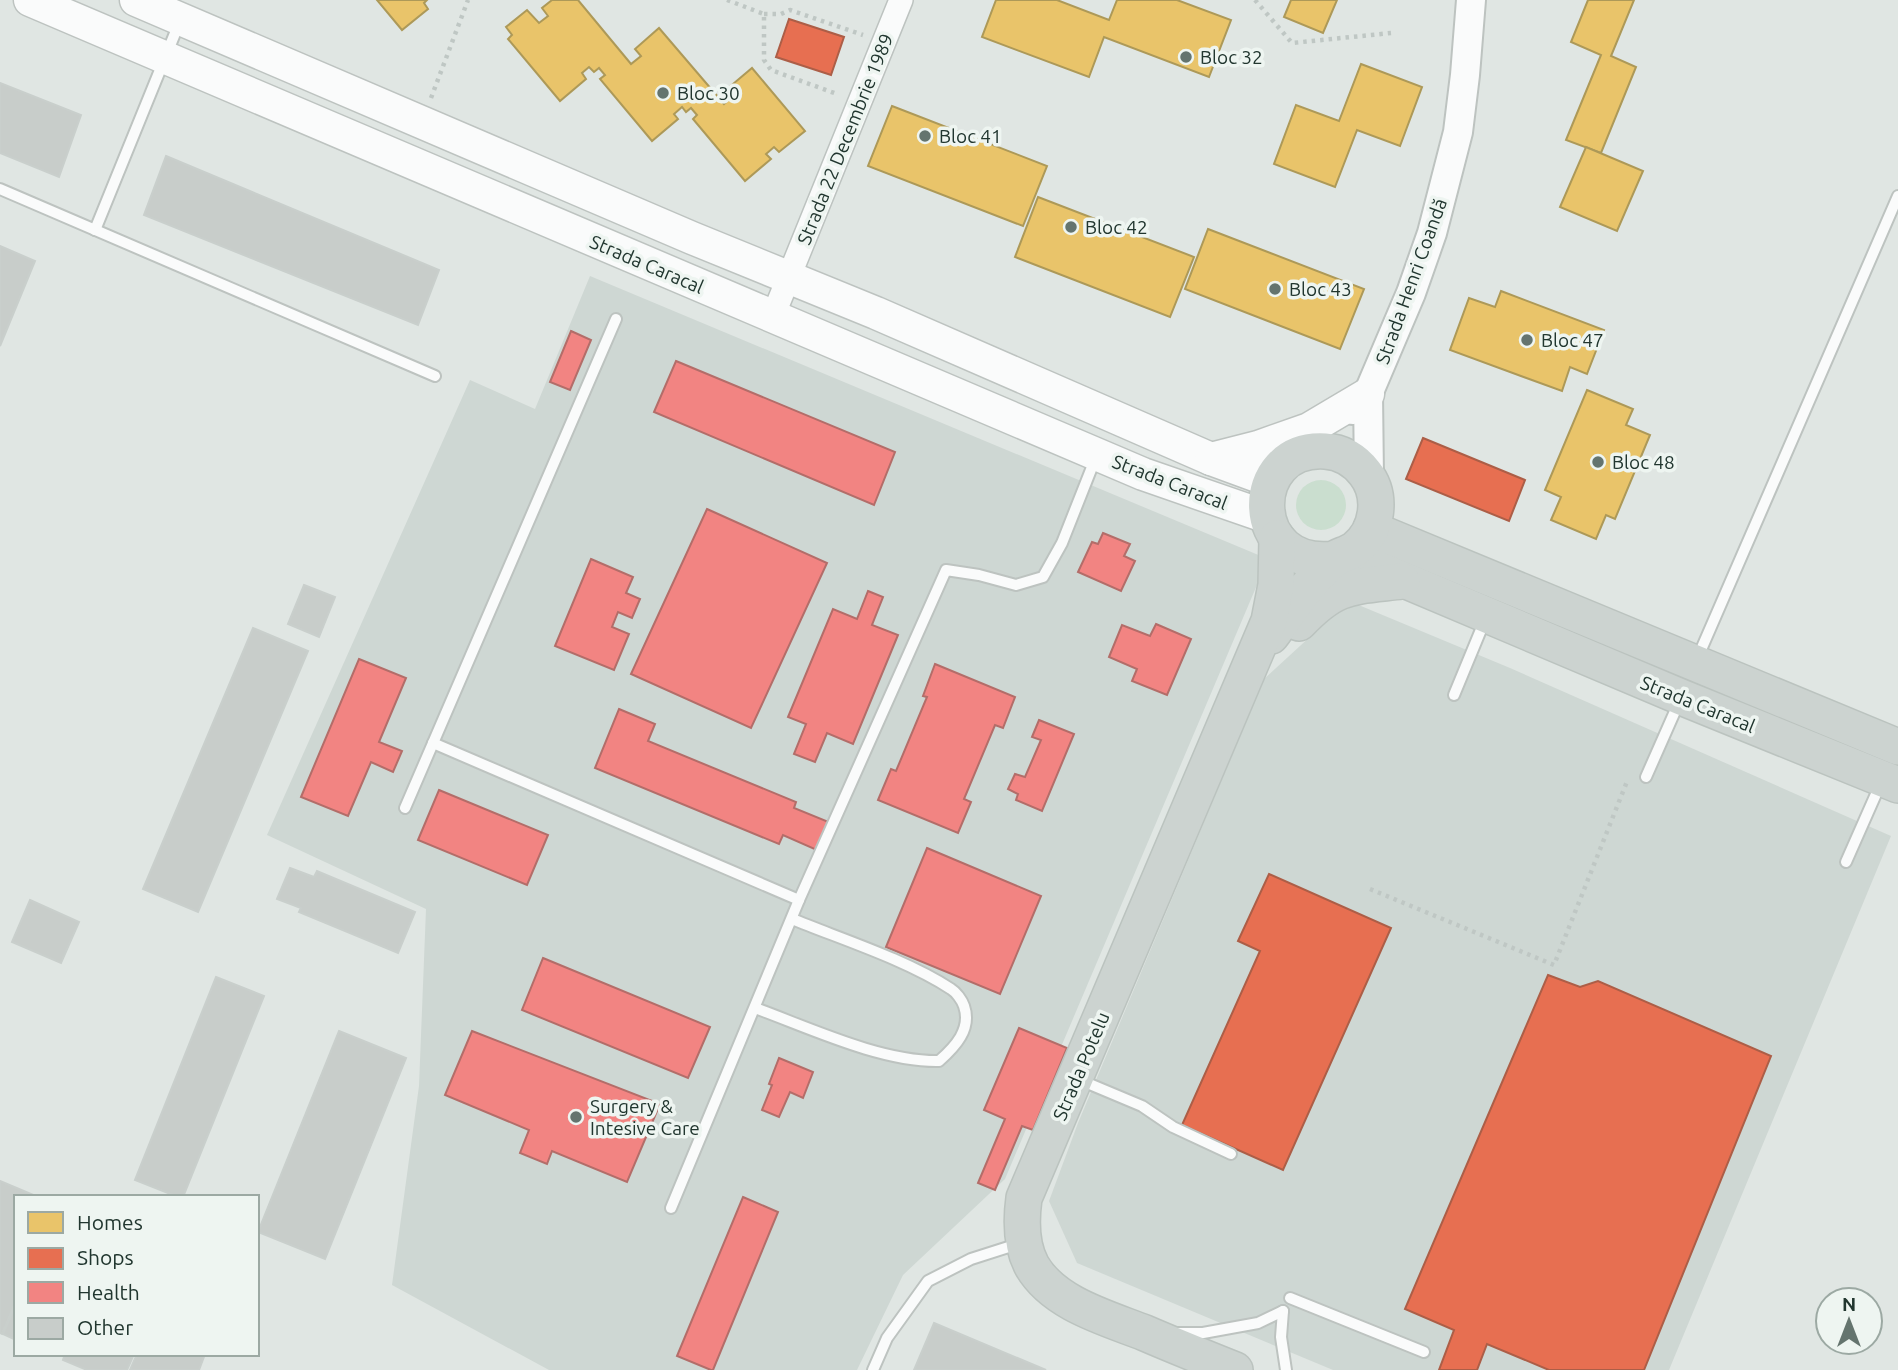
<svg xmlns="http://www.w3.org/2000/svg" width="1898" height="1370" font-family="Ubuntu,sans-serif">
<rect width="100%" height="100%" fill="#e0e6e3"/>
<g fill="#ced7d3">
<polygon points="590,276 1268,559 1005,1179 903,1275 857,1370 549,1370 392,1285 419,1086 426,909 267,835 470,380 535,409"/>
<polygon points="1349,601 1510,668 1891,836 1669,1370 1333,1370 1077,1263 1049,1201 1078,1123 1264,679"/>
</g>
<circle fill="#cadecf" cx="1321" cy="505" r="25"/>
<g fill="#e9c46a" stroke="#ad9958" stroke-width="2">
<polygon points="377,0 427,0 424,3 428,9 402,30"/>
<polygon points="552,0 578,0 631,64 641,56 635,49 659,28 724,104 733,96 727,89 752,68 805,131 779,152 774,147 766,154 771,159 745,181 693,119 697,115 691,108 686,112 682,107 674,114 678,119 652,141 600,79 605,75 599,68 594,72 589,67 582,73 586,79 560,101 508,39 512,35 506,27 527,10 539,23 548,16 542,8"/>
<polygon points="996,0 1057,0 1109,20 1117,0 1177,0 1231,20 1209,77 1104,37 1089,77 982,37"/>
<polygon points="1291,0 1337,0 1323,33 1284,17"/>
<polygon points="1588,0 1634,0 1611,56 1636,67 1601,153 1566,140 1601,55 1571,42"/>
<polygon points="1361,64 1422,87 1400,146 1357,130 1335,187 1274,164 1296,105 1339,121"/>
<polygon points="892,106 1047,166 1023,226 868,166"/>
<polygon points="1586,147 1643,171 1617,231 1560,207"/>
<polygon points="1038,197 1194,257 1170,317 1015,257"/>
<polygon points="1208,229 1364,289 1340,349 1185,289"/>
<polygon points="1501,291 1604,330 1587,374 1570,367 1562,391 1450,350 1469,298 1495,307"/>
<polygon points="1587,390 1633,409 1626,425 1650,435 1615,519 1606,515 1596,539 1551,520 1561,497 1545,490"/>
</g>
<g fill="#e76f51" stroke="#ac5e47" stroke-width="2">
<polygon points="789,19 844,37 831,75 776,57"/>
<polygon points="1423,438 1525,480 1509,521 1406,479"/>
<polygon points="1269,874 1391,928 1283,1170 1182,1125 1260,951 1238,941"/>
<polygon points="1548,975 1580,987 1598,981 1771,1056 1644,1370 1549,1370 1487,1344 1477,1370 1439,1370 1454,1330 1405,1309"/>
</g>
<g fill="#f28482" stroke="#b36d69" stroke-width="2">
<polygon points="571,331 591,340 570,390 550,382"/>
<polygon points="676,361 895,452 874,505 654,412"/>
<polygon points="707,509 827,563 751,728 631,674"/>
<polygon points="1103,533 1130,544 1124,556 1135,561 1121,591 1078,572 1092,542 1098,544"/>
<polygon points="591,559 633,577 626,593 640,599 632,618 618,612 612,627 629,634 614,670 555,646"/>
<polygon points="868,591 883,597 872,625 898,635 853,744 827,733 815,762 794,754 806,724 788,717 833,609 857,619"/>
<polygon points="1156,624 1191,639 1167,695 1132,681 1137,669 1109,657 1122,625 1150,636"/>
<polygon points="359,659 406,678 379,742 402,751 393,772 371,762 348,816 301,797"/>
<polygon points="935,664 1015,697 1003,728 995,725 964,799 971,802 958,833 878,800 891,769 896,771 927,697 923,696"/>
<polygon points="619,709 655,724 648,741 796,802 794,808 831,823 819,851 783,835 779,844 595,768"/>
<polygon points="1039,720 1074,734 1042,811 1016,800 1018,794 1008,789 1015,774 1025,777 1041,740 1032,737"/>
<polygon points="439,790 548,835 527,885 418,840"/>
<polygon points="927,848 1041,896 1000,994 886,947"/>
<polygon points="543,958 710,1027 688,1078 522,1010"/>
<polygon points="1019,1028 1067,1048 1033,1130 1022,1126 995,1190 978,1183 1005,1119 984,1110"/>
<polygon points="472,1031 660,1104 627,1182 552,1151 547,1164 520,1153 529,1130 445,1095"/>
<polygon points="779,1058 813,1072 803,1098 790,1092 779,1117 762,1110 772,1085 769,1084"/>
<polygon points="743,1197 778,1212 713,1370 711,1370 677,1356"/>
</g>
<g fill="#c8cdca" stroke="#c9cfcc" stroke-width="2">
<polygon points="0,83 81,115 59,177 0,153"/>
<polygon points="166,156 439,270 418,325 144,215"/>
<polygon points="0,246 35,261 0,346"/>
<polygon points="304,585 335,597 319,637 288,624"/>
<polygon points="253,628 308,651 198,912 143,889"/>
<polygon points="290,868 314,877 317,871 415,912 398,953 299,912 301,908 277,899"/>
<polygon points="30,900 79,922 61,963 12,942"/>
<polygon points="216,977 264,996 183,1197 178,1197 135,1180"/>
<polygon points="339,1031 406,1058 325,1259 258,1232"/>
<polygon points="0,1181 38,1197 16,1197 16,1301 2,1334 0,1333"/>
<polygon points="16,1304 16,1340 3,1334"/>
<polygon points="934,1323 1046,1370 914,1370"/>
<polygon points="65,1354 134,1354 127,1370 87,1370 63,1360"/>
<polygon points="137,1354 205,1354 199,1370 130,1370"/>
</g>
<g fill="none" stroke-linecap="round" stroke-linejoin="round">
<g stroke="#bdc3c0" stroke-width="14">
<g id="service">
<polyline points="0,189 435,376"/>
<polyline points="95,230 180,21"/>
<polyline points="1697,659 1898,196"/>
<polyline points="1454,695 1485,620"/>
<polyline points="433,743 799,900"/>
<polyline points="1646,777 1680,700"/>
<polyline points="405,808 616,319"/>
<polyline points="1846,862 1880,785"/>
<path d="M755 1008C810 1028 881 1062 939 1061 955 1047 972 1029 964 1006 962 1000 956 992 951 989 907 960 841 939 792 919"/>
<polyline points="1080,1080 1142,1106 1173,1127 1231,1154"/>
<polyline points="671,1208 799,900 946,570 979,575 1016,585 1043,577 1062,543 1096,457"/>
<polyline points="1290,1298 1424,1352"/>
<polyline points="1283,1311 1281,1337 1286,1370"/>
<polyline points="1178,1333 1203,1333 1258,1323 1283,1311"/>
<polyline points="873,1370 887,1338 928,1281 971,1259 1018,1244"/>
</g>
</g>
<g stroke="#bdc3c0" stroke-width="26">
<polyline id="minor" points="773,316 901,0"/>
</g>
<g stroke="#bdc3c0" stroke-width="32">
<g id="tertiary">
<polyline points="1368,394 1369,478"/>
<polyline points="1353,410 1368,394 1411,293 1432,233 1458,132 1465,75 1471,0"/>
</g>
</g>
<g stroke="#bdc3c0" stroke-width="35">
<g id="secondary">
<polyline points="30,0 1143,474 1267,517"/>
<polyline points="136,0 692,238 876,313 1211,459 1271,481"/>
<polyline points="1211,459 1258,447 1309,429 1368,394"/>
</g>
</g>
<g stroke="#bbc3bf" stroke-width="38">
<g id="primary">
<polyline points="1371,529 1898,747"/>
<polyline points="1345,555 1681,697 1898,785"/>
<path d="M1299 623C1336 584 1351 587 1402 581"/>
<path d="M1271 636C1287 615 1301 591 1320 573 1324 568 1330 562 1336 558 1342 555 1349 553 1355 549 1378 531 1383 496 1365 473 1355 460 1341 452 1325 451 1245 446 1246 571 1335 559"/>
<path d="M1235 1370C1205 1358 1175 1346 1145 1333 1107 1318 1054 1304 1032 1266 1021 1246 1021 1220 1024 1198L1269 621 1276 585 1277 538"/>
</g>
</g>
<g stroke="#bfc7c4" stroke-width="4.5" stroke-dasharray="3.5 5" stroke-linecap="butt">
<polyline points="727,0 764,14 764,60 771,70 837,94"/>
<polyline points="1255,0 1292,43 1391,33"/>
<polyline points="764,14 781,14 790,10 863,35"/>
<polyline points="431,98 468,0"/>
<polyline points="1370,889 1554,965 1628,779"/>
</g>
<use href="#service" stroke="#fafbfb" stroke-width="10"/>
<use href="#minor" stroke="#fafbfb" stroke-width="23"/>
<use href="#tertiary" stroke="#fafbfb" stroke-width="28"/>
<use href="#secondary" stroke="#fafbfb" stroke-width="32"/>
<use href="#primary" stroke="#ccd3d0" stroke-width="35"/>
</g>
<g fill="#64746e" stroke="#eef5f1" stroke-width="2.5">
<circle cx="1186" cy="57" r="7"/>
<circle cx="663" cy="93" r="7"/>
<circle cx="925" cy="136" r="7"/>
<circle cx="1071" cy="227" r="7"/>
<circle cx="1275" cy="289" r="7"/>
<circle cx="1527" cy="340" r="7"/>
<circle cx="1598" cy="462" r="7"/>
<circle cx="576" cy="1117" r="7"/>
</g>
<g text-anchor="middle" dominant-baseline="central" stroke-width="7" stroke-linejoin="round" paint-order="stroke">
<g font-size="19" fill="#21362f" stroke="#eef5f1" text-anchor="start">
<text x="1200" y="57">Bloc 32</text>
<text x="677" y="93">Bloc 30</text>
<text x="939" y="136">Bloc 41</text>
<text x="1085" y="227">Bloc 42</text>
<text x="1289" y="289">Bloc 43</text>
<text x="1541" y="340">Bloc 47</text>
<text x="1612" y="462">Bloc 48</text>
<text x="590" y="1106">Surgery &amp;<tspan x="590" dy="22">Intesive Care</tspan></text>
</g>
<g font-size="19" fill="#21362f" stroke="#eef5f1">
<text transform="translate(845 139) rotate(-68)">Strada 22 Decembrie 1989</text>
<text transform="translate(647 264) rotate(23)">Strada Caracal</text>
<text transform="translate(1411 281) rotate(-70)">Strada Henri Coandă</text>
<text transform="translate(1170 482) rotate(21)">Strada Caracal</text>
<text transform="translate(1698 704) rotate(22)">Strada Caracal</text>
<text transform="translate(1081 1066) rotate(-67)">Strada Potelu</text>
</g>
</g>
<rect x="14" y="1195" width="245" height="161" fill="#eef5f1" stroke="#9ca9a3" stroke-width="2"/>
<rect x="28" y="1212" width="35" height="21" fill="#e9c46a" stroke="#9ca9a3" stroke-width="2"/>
<text x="77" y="1230" font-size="21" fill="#21362f">Homes</text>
<rect x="28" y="1248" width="35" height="21" fill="#e76f51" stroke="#9ca9a3" stroke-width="2"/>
<text x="77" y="1265" font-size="21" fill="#21362f">Shops</text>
<rect x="28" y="1282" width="35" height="21" fill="#f28482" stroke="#9ca9a3" stroke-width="2"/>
<text x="77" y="1300" font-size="21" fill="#21362f">Health</text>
<rect x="28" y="1318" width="35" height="21" fill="#c8cdca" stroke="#9ca9a3" stroke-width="2"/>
<text x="77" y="1335" font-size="21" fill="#21362f">Other</text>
<g transform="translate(1849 1321)"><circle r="33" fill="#eef5f1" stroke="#9ca9a3" stroke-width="2"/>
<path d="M0-5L12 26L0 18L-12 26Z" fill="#64746e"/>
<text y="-10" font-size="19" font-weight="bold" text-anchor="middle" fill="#21362f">N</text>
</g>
</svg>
